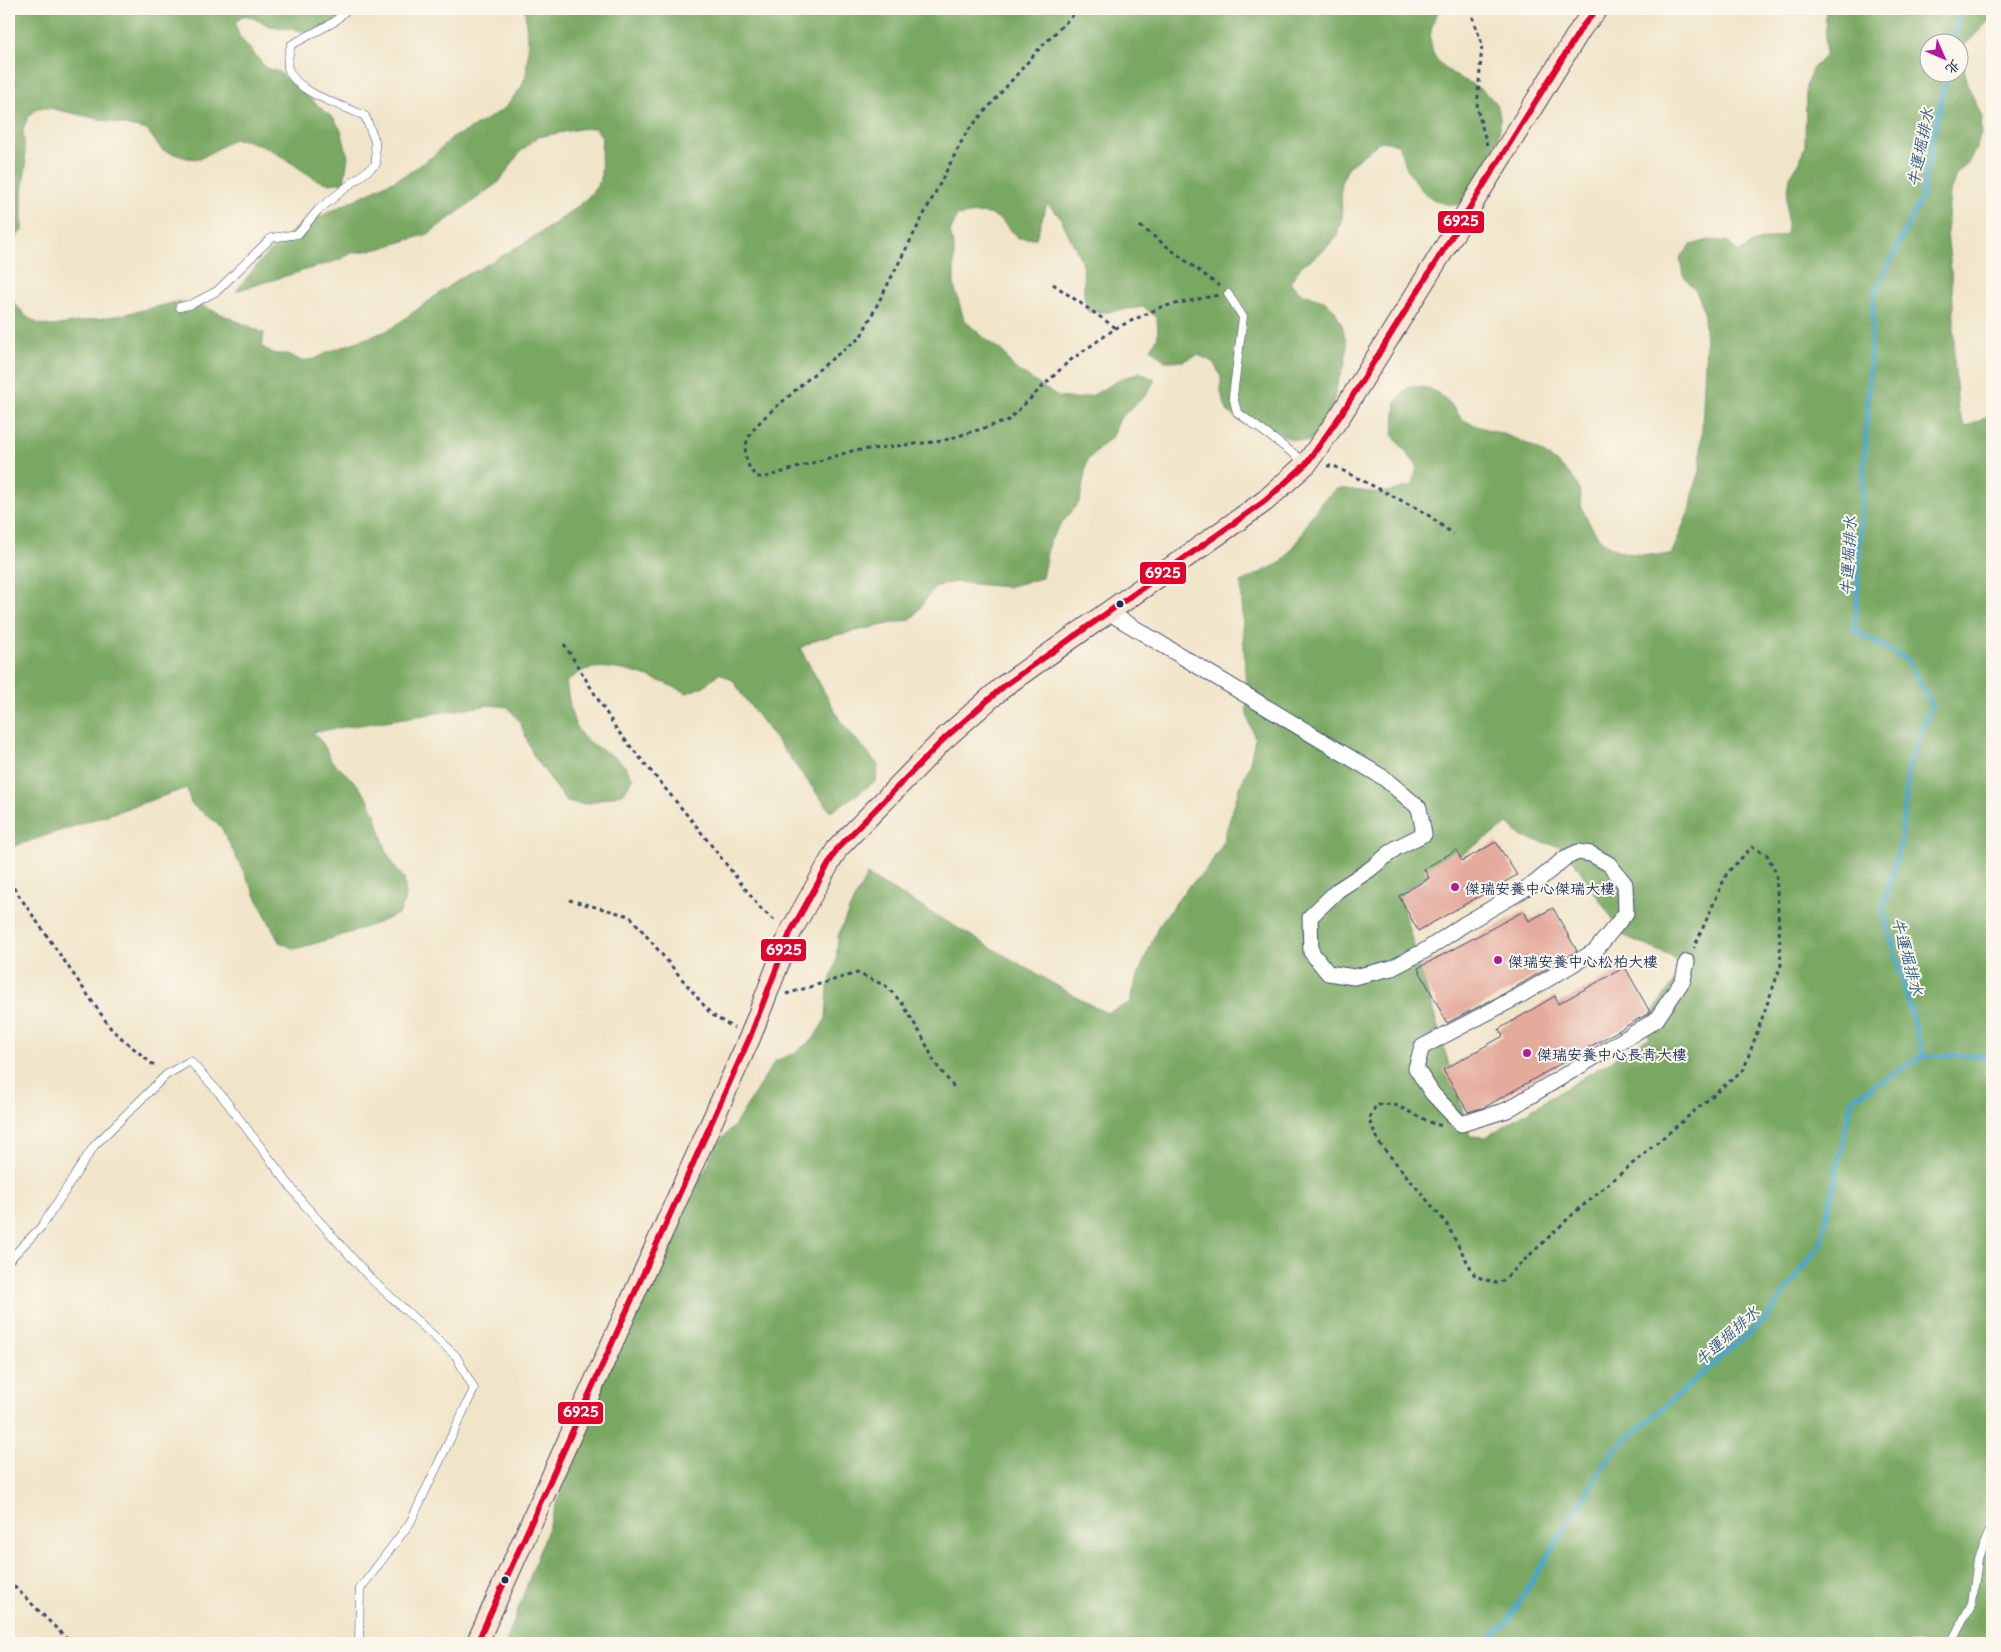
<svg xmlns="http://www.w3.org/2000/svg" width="2001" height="1652" font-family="'Playpen Sans','LXGW WenKai TC',sans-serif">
<rect width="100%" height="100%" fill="#fbf7ec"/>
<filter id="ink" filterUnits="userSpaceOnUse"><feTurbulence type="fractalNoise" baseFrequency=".02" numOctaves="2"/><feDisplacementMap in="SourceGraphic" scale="10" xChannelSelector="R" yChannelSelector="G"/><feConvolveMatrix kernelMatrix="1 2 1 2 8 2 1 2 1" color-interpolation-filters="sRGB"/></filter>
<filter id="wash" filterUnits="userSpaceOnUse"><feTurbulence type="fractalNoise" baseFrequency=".0096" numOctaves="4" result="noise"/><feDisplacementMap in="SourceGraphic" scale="20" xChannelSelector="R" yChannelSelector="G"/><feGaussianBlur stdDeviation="1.12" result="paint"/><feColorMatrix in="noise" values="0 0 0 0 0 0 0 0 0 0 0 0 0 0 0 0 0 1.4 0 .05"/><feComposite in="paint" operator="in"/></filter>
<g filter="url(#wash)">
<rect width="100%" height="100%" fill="#f1e5c9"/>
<g fill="#79a862" stroke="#4a6c60" fill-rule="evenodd">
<path d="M9 9H358C345 15 335 26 323 34L270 26 246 15 235 22 239 36 266 68 279 72 334 119 341 130 348 157 344 182 330 184 317 180 270 149 245 140 234 139 200 159 187 158 162 150 147 130 49 108H37L28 117 23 129 26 166 22 191V231L13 240 9 249Z"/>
<path d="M525 9H1440C1433 20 1429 31 1431 45 1436 81 1490 79 1499 112 1506 135 1482 178 1473 200 1467 202 1460 205 1453 205 1421 203 1406 171 1398 144L1381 141 1349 166 1341 183 1342 217 1337 236 1322 252 1301 266 1290 283 1303 294 1321 299 1334 309 1342 325 1347 344 1345 363 1339 379 1330 414 1310 442 1290 439 1276 431 1241 422 1227 411 1221 392V376L1213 362 1198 355 1182 361H1165L1151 349 1158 336 1157 318 1144 307 1106 312H1088L1084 296 1083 264 1060 217 1047 204 1036 238H1018C995 212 991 210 957 216L950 232 954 248V285L964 320 989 342 1003 352 1013 367 1058 397 1076 399 1093 395 1121 379 1140 372 1155 380 1147 394 1120 418 1112 437 1099 448 1087 461 1080 501 1058 528 1049 543 1042 578 1007 587 953 582 935 587 912 619 818 639 800 648 841 722 878 765 876 781 831 812 742 695 734 681 719 673 704 686 687 693C662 681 609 659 582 671 577 674 571 678 566 682 569 698 570 716 578 730 587 746 608 751 621 762 626 766 629 773 633 778L624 793 586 804 567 802 533 755 520 722 508 707 490 705 313 732 324 745 331 760 357 784 368 799 375 814 386 850 393 865 404 878 406 895 400 913C367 929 330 939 295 949L279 942 221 827 207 815 191 804 187 788 9 848V297L27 317 39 324 53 326 121 315 177 302 192 303 205 307 264 333 262 347 275 354H289L301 361 315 359 328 352 389 330 463 276 476 271C504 254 590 209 600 180 603 170 600 150 602 137L595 128 579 129 538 137 520 152 499 182 428 234 378 249 352 253 339 260 236 291 263 258 295 229 407 174 433 156 452 137 465 132 504 109 521 88 526 75 528 51Z"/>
<path d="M1826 9H1992L1988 22 1965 45 1964 64 1966 81 1982 117 1981 133 1976 149 1968 163 1956 175 1950 192 1947 233 1951 269 1954 318V358L1958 412 1966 427 1983 419 1992 411V1566L1988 1584 1992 1597V1643H506L631 1298 687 1190 705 1171 715 1145 734 1126 775 1061 795 1053 814 1038 826 1018 828 987 836 963 838 936 849 910 867 875 1083 1001 1107 1013 1130 1003 1136 980 1159 925 1187 888 1206 870 1222 845 1238 792 1249 766 1255 739 1247 715 1241 582 1282 562 1298 541 1309 519 1323 500 1338 488 1377 493 1393 491 1413 485 1417 466 1393 436 1396 402 1409 386C1427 386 1440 391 1452 406 1456 410 1459 417 1464 420 1476 427 1487 429 1500 433 1518 439 1536 447 1551 458 1560 466 1576 477 1579 489 1580 495 1580 502 1582 508 1602 556 1624 555 1671 555L1691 506 1694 489 1700 471 1706 342 1703 307 1696 291 1683 275 1680 258 1691 245 1709 240 1727 241 1739 253 1754 242 1787 234V197L1790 177 1800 161 1805 145 1806 86 1812 69 1825 56ZM1928 42H1958V72H1928ZM1508 824 1522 837 1565 848 1611 917 1618 933 1670 956 1684 968 1642 1027 1650 1037 1486 1137 1470 1136 1399 895Z"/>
</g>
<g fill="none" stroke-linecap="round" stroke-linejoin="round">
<g stroke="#4ba7c9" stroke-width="5">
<polyline points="1953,42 1959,15 1963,9"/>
<polyline points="1923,1056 1984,1055 1992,1060"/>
<polyline points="1485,1643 1506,1624 1612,1452 1767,1317 1821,1243 1852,1099 1923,1056 1883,909 1901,841 1910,760 1932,705 1908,660 1855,631 1874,295 1921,199 1947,72"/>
</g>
</g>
<g id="blocks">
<g fill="#e4aa9c">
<polygon points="1496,842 1517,875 1418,931 1399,896 1429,878 1424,869 1456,850 1462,861"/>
<polygon points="1553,908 1577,951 1507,992 1447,1023 1418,968 1524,911 1529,921"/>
<polygon points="1625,967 1650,1012 1649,1013 1485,1107 1468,1112 1443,1070 1503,1036 1499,1029 1555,996 1558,1004"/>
</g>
</g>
</g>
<g filter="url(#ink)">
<use href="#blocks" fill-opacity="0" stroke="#3b4a6e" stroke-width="1"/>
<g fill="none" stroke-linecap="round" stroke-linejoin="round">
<g stroke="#3b4a6e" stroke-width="9">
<g id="service">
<polyline points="1228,294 1243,317 1233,396 1237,412 1305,462"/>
<path d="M180 307 192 304 217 291 271 238 298 234 318 210 376 164 375 141 365 116C343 105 296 94 288 68 286 62 290 51 291 45L334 22 347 9"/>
<polyline points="9,1260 42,1226 94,1146 166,1075 190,1061 222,1096 303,1203 371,1279 456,1356 474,1389 410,1523 360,1589 359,1643"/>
<polyline points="1951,1643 1972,1603 1978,1559 1992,1525"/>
</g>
</g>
<g stroke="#3b4a6e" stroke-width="17">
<polyline id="minor" points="1108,612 1384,778 1419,808 1424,834 1396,848 1369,870 1338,890 1310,917 1311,952 1328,973 1354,977 1392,968 1426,950 1463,925 1535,883 1565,858 1578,852 1591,854 1609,864 1625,884 1626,913 1595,951 1521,995 1422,1047 1416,1068 1432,1093 1461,1124 1507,1110 1656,1020 1683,980 1687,962"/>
</g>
<g stroke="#3b4a6e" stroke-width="23">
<polyline id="secondary" points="477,1643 750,1037 790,933 837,849 945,738 1004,686 1265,501 1307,463 1342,413 1582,27 1597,9"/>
</g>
<g stroke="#3b4a6e" stroke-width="3" stroke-dasharray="4 4" stroke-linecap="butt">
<path d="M1079 9 1039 49 966 133 860 338C834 356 811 376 788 397 774 409 756 422 748 439 742 452 747 468 757 477H766L852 451 942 441 1007 421 1068 362 1116 328 1161 307 1218 295"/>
<polyline points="1470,9 1482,44 1477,108 1487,145"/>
<polyline points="1140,226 1219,286"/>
<polyline points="1053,284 1116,328"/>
<polyline points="1327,466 1334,466 1424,512 1453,534"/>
<polyline points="564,644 617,730 697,827 761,909 775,921"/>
<polyline points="9,881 112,1030 157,1068"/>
<polyline points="569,900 630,916 711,1014 734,1028"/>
<polyline points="786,994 857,973 886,986 902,1003 922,1036 935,1063 956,1090"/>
<polyline points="1441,1125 1436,1125 1393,1104 1376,1105 1369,1120 1380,1144 1446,1223 1475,1276 1499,1284 1573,1214 1744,1069 1781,965 1776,873 1767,855 1752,847 1727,873 1694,948"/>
<polyline points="14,1586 71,1643"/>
</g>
<use href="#service" stroke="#fff" stroke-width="8"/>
<use href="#minor" stroke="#fff" stroke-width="15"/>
<use href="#secondary" stroke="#fde4d1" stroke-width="21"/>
<g stroke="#fbf7ec" stroke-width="10">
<polyline id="bus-1" points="477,1643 750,1037 790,933 837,849 945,738 1004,686 1265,501 1307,463 1342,413 1582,27 1597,9"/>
</g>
<use href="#bus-1" stroke="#e4002b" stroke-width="6"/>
</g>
</g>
<g fill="#1b2f5e" stroke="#fbf7ec" stroke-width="2">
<circle cx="1120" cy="604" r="4.5"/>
<circle cx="505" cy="1580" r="4.5"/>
</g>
<g fill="#b5179e" stroke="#fbf7ec" stroke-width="2">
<circle cx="1455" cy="887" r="5"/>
<circle cx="1498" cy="960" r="5"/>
<circle cx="1527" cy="1053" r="5"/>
</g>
<g text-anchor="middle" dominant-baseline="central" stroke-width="4" stroke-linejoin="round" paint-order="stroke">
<g font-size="15" fill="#1b2f5e" stroke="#fbf7ec" text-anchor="start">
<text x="1465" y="887">傑瑞安養中心傑瑞大樓</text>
<text x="1508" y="960">傑瑞安養中心松柏大樓</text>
<text x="1537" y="1053">傑瑞安養中心長青大樓</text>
</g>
<g font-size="16" font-style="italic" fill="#2c5983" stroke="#fbf7ec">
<text transform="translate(1919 147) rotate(-79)">牛運堀排水</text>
<text transform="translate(1847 556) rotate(-87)">牛運堀排水</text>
<text transform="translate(1909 956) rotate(75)">牛運堀排水</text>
<text transform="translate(1726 1335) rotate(-42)">牛運堀排水</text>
</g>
</g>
<g stroke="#fbf7ec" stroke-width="2">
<rect x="1437" y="210" width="48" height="24" rx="5" fill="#e4002b"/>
<rect x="1139" y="561" width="48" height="24" rx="5" fill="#e4002b"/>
<rect x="760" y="938" width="47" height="24" rx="5" fill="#e4002b"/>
<rect x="557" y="1401" width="47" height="24" rx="5" fill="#e4002b"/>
</g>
<g font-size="14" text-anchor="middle" font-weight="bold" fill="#fff">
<text x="1461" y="226">6925</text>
<text x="1163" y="578">6925</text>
<text x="784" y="955">6925</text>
<text x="581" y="1417">6925</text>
</g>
<rect width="2001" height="1652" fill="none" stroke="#fbf7ec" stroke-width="30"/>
<g transform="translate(1944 58) rotate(135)"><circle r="24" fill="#fbf7ec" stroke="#a1a7b3"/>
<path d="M0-4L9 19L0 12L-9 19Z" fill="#b5179e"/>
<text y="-8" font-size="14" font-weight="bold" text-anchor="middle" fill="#1b2f5e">北</text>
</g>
</svg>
